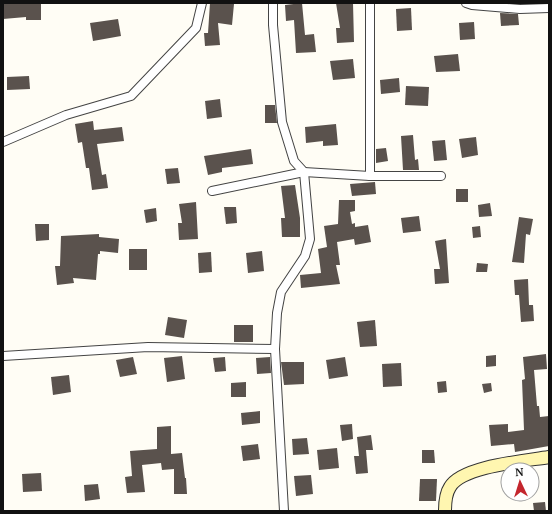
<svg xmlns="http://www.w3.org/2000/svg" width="552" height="514" font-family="'PT Serif',serif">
<rect width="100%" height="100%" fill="#fffdf5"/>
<g fill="#5a524d">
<polygon points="3,3 41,3 41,20 26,20 26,17 3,19"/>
<polygon points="210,3 234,4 232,25 218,23 220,45 205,46 204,33 208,33"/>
<polygon points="302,3 305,35 314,34 316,52 296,53 294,20 286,21 285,5"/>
<polygon points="336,3 353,3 354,42 337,43 336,28 340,28"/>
<polygon points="411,8 412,30 397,31 396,9"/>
<polygon points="500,13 518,14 519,25 501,26"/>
<polygon points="118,19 121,36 93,41 90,23"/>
<polygon points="474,22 475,39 460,40 459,23"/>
<polygon points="458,54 460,71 436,72 434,56"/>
<polygon points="353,59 355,78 333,80 330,61"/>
<polygon points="29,76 30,89 7,90 7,77"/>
<polygon points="399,78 400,92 381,94 380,80"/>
<polygon points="406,86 429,87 428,106 405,105"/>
<polygon points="220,99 222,117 207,119 205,101"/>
<polygon points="265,105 275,105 277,123 265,123"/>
<polygon points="93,121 94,130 122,127 124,141 97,144 102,175 106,174 108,188 92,190 89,168 86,168 82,142 78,143 75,124"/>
<polygon points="336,124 338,145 323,146 323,141 306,143 305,127"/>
<polygon points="413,135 415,160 418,159 419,170 403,170 401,136"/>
<polygon points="476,137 478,155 462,158 459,139"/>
<polygon points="445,140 447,160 434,161 432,141"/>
<polygon points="386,148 388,161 376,163 376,149"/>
<polygon points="251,149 253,164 222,168 222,172 208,175 204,156"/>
<polygon points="178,168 180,183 167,184 165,169"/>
<polygon points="375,182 376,194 352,196 350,184"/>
<polygon points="295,185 300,218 300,237 282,237 281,218 285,218 281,186"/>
<rect x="456" y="189" width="12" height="13"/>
<polygon points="339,200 355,200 355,211 350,212 352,224 355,223 355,227 368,225 371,242 355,245 354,239 337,242 340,265 336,265 340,284 301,288 300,275 321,273 318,249 327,247 324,226 338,224"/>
<polygon points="196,202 198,239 179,240 178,223 182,223 179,204"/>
<polygon points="490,203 492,216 479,217 478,205"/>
<polygon points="224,207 236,207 237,223 226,224"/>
<polygon points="156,208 157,221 146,223 144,210"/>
<polygon points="419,216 421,231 403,233 401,218"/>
<polygon points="519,217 533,219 530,235 526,234 524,263 512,262"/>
<polygon points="35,224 49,224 49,240 36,241"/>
<polygon points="480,226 481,237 473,238 472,227"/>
<polygon points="99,234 99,237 119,239 118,253 100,251 100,254 98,254 96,280 73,278 74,283 57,285 55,266 60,266 61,236"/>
<polygon points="446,239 449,283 435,284 434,269 440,269 435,241"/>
<rect x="129" y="249" width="18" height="21"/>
<polygon points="262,251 264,271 248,273 246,253"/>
<polygon points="211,252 212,272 199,273 198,253"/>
<polygon points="477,263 488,264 487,272 476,272"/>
<polygon points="528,279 529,305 533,305 534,321 521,322 519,295 515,295 514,280"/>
<polygon points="168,317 187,320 184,338 165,335"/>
<polygon points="375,320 377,346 360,347 357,322"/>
<rect x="234" y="325" width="19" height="17"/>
<polygon points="546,354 547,369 534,370 537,406 539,406 540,417 549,416 549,446 515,452 514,444 491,446 489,425 508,424 508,432 524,430 522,380 525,379 523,357"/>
<polygon points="496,355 496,366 486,367 486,356"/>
<polygon points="182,356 185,379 167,382 164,358"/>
<polygon points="133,357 137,374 120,377 116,360"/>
<polygon points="225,357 226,371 215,372 213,358"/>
<polygon points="270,357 271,373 257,374 256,358"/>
<polygon points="345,357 348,376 329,379 326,360"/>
<polygon points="281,362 304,362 304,384 284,385"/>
<polygon points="401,363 402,386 383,387 382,364"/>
<polygon points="69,375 71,392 53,395 51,377"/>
<polygon points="446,381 447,392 438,393 437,382"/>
<polygon points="246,382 246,397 231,397 231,383"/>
<polygon points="491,383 492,391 484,393 482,384"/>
<polygon points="260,411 260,423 242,425 241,413"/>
<polygon points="352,424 353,439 342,441 340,425"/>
<polygon points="171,426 171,454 182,453 185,478 186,478 187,494 174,494 174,469 162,470 161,463 142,465 145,492 127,493 125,477 132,476 130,451 157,449 157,427"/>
<polygon points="371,435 373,450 366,450 368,473 356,474 354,456 359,456 357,437"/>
<polygon points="307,438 309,454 293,455 292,439"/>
<polygon points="258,444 260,459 243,461 241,446"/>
<polygon points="337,448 339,468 319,470 317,450"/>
<polygon points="422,450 434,450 435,463 422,463"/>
<polygon points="41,473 42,491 23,492 22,474"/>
<polygon points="311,475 313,494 296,496 294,476"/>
<polygon points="420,479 437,479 436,501 419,501"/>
<polygon points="98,484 100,499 85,501 84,485"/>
<polygon points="545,502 546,511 534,511 533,503"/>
</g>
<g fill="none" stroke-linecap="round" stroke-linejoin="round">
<g stroke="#444" stroke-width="10">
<g id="street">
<polyline points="273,3 273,25 282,122 294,161 304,172 310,239 305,256 281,292 277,313 275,349 284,511"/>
<polyline points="370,3 370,176"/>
<polyline points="466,3 472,5 520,9 549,8"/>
<polyline points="3,142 66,115 131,96 196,28 202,3"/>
<polyline points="212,191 304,172 370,176 441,176"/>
<polyline points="3,356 148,347 275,349"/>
</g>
</g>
<g stroke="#333" stroke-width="14">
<path id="secondary" d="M445 511C445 504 446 493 450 487 462 466 526 461 549 457"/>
</g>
<use href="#street" stroke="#fff" stroke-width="8"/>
<use href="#secondary" stroke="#fff6b0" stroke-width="12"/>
</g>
<rect width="552" height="514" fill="none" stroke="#111111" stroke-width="8"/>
<g transform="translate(520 482) rotate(356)"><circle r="19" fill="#ffffff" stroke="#a0a0a0"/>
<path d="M0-3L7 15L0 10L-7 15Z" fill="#c4262e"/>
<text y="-6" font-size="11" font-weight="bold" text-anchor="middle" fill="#111111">N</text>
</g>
</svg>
